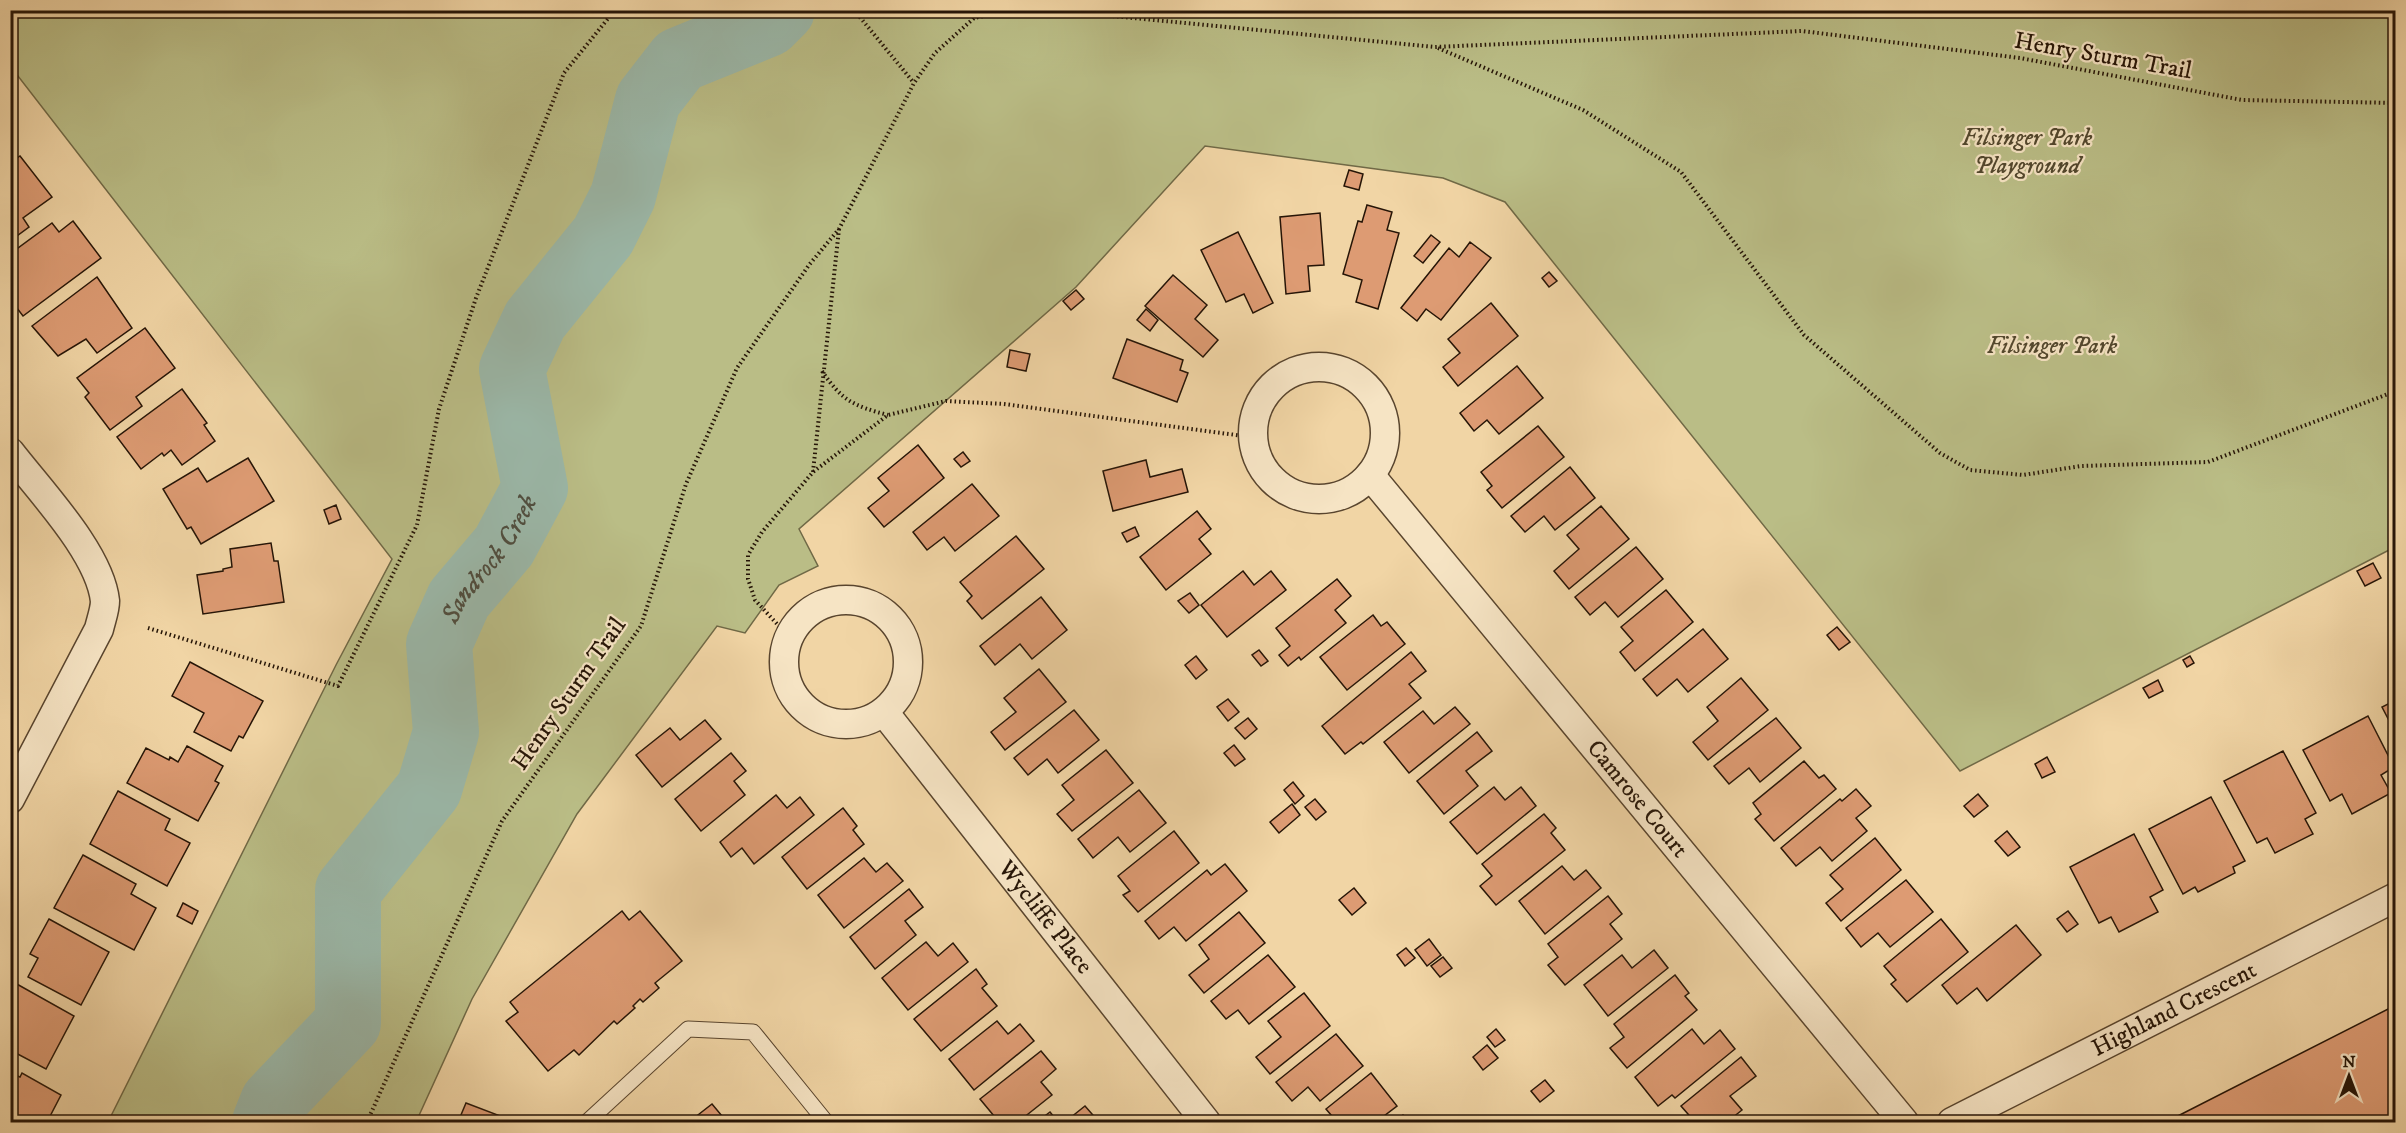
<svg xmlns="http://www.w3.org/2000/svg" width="2406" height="1133" font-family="'IM FELL DW Pica',serif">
<rect width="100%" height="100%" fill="#f1d5a5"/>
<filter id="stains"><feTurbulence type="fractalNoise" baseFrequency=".00333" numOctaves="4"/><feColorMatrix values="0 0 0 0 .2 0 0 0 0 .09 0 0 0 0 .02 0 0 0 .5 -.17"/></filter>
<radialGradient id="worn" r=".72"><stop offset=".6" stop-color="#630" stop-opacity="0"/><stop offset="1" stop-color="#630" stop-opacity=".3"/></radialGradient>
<polygon fill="#babd86" stroke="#706946" stroke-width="1.5" points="11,10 2395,11 2395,547 1960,771 1505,202 1443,178 1205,146 1076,287 799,529 818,566 779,585 745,633 717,626 577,814 472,999 416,1122 108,1122 336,665 392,559 11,67"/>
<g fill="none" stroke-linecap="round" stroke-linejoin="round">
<path stroke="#9bb8a9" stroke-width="66" id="s1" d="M265 1122 273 1102 348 1023V890L429 789 446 732 439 644 459 599 504 546 535 488 512 369 535 320 603 236 623 196 648 100 679 60 768 24 782 10"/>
</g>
<g fill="#dd9b73" stroke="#261507" stroke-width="1.5">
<polygon points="20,156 52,197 23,218 29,227 10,241 10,163"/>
<polygon points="1349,170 1363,174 1359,190 1344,186"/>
<polygon points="1367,205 1392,212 1387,230 1399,233 1378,309 1356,302 1362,280 1343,274 1358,221 1362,222"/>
<polygon points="1320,213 1324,265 1308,266 1310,291 1286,294 1280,217"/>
<polygon points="73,221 101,258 23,316 10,299 10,254 52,223 59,232"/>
<polygon points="1238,232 1273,303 1253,313 1244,294 1226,302 1201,250"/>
<polygon points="1431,235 1440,242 1423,263 1414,256"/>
<polygon points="1470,242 1491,258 1441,320 1426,309 1417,321 1401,308 1449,248 1459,257"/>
<polygon points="1549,272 1557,281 1549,287 1542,278"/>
<polygon points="1173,275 1207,305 1195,319 1218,340 1203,357 1145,306"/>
<polygon points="97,277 132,328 97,353 86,339 58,356 32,326"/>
<polygon points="1076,290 1084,299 1071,310 1063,301"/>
<polygon points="1491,303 1518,336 1458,386 1443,367 1460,353 1448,339"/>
<polygon points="1146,309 1158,320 1150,331 1137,320"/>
<polygon points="145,328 175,368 136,397 142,406 110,430 85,397 89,393 77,378"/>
<polygon points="1127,339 1183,360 1180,370 1188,373 1177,402 1113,378"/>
<polygon points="1010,350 1030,354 1026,371 1007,367"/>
<polygon points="1517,366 1543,398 1499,434 1487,420 1474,431 1460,413"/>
<polygon points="182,389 207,423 204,425 215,441 182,465 171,450 164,456 162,453 141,469 117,437"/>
<polygon points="1538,426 1564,457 1502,508 1487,490 1492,486 1481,472"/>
<polygon points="918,445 944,478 884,527 868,508 889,491 878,478"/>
<polygon points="963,452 970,461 961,467 954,459"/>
<polygon points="248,458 274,501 201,544 191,527 187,529 163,489 198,468 207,482"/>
<polygon points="1146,460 1150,477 1182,469 1188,492 1113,511 1103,471"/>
<polygon points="1570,467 1595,498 1555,530 1544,516 1525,532 1511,516"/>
<polygon points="972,484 999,516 955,551 944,537 927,550 913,532"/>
<polygon points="336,505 341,519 329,524 324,510"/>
<polygon points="1601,506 1629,539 1569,589 1554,571 1579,549 1567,535"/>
<polygon points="1197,511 1211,529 1199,539 1211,554 1166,590 1140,557"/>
<polygon points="1135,527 1139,536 1127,542 1122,533"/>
<polygon points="1016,536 1044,569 982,619 967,601 972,596 960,582"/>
<polygon points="271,543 274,561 278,561 284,602 203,614 197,575 223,571 223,569 232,567 230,549"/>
<polygon points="1636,547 1663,579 1618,617 1605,602 1590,615 1575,597"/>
<polygon points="2373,563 2381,578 2365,586 2357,571"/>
<polygon points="1243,571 1254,585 1271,571 1286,590 1227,637 1201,605"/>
<polygon points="1337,579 1351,596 1335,610 1346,623 1301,660 1299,657 1288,666 1279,655 1290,646 1276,628"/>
<polygon points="1666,590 1693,622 1635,671 1620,652 1633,641 1621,627"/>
<polygon points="1190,593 1199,605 1189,613 1178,601"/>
<polygon points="1041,597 1067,630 1032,659 1020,644 995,665 980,646"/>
<polygon points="1373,615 1381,626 1387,622 1405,644 1347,690 1320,657"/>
<polygon points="1837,627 1850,642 1839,650 1827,635"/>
<polygon points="1703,629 1728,659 1688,692 1677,679 1657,696 1643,679"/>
<polygon points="1259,650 1268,661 1261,666 1252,655"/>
<polygon points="1411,652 1426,671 1409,684 1421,698 1363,744 1361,742 1345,754 1322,726"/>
<polygon points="1196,656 1207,670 1196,679 1185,665"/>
<polygon points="2190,656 2194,663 2187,667 2183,660"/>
<polygon points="190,662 263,701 243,738 239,736 231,751 194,732 204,713 172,696"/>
<polygon points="1039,669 1066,702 1005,750 991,732 1016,712 1004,698"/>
<polygon points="1741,678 1768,710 1708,760 1693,742 1718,721 1707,707"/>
<polygon points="2158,680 2163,691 2149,698 2143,688"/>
<polygon points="1228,699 1239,712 1228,721 1217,707"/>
<polygon points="2396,700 2396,734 2382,707"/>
<polygon points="1455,707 1470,724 1409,773 1384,742 1423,711 1434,724"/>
<polygon points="1074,710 1099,740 1058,773 1047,759 1028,775 1014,758"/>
<polygon points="2368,716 2394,767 2381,775 2391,793 2352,814 2342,794 2330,801 2303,750"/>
<polygon points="1248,718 1257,729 1245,739 1235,728"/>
<polygon points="1776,718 1801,748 1760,782 1749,768 1729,784 1714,766"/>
<polygon points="705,720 721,739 662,787 636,755 670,728 680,740"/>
<polygon points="1477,732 1492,751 1466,771 1478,786 1444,814 1417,781"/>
<polygon points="1234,745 1245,759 1235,766 1224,753"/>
<polygon points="187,746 223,766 215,781 219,783 198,821 127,783 146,748 169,760 170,757 178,762"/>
<polygon points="1106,750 1133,783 1072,831 1057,814 1074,800 1062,785"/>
<polygon points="2283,751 2316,813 2305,819 2313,834 2275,853 2267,838 2257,843 2224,781"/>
<polygon points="731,753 746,771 734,781 745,795 701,831 675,799"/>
<polygon points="2047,757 2055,772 2042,778 2035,764"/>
<polygon points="1804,761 1819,778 1824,775 1836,789 1774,841 1755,819 1761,814 1753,803"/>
<polygon points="1293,782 1304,796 1295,804 1284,790"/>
<polygon points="1494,787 1505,800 1521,787 1536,806 1477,854 1450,822"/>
<polygon points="1856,789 1871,806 1856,818 1867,831 1832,861 1820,847 1796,866 1781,848 1840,799 1842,801"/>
<polygon points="1139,790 1166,823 1130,852 1118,837 1093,858 1078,839"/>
<polygon points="118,791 170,819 165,830 190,843 167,886 90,844"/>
<polygon points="1978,794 1988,806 1974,817 1964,806"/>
<polygon points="776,795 787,808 800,797 814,815 754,864 742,848 731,857 720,842"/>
<polygon points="2211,797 2245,861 2233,867 2235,873 2198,892 2195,887 2183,894 2149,829"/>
<polygon points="1315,799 1326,812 1316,820 1305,807"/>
<polygon points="1292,804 1300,815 1279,833 1270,822"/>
<polygon points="843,808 857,826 853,830 864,844 807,889 782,857"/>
<polygon points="1544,814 1556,828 1551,833 1565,850 1496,905 1480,886 1492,876 1482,864"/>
<polygon points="1174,831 1199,863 1138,912 1123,895 1130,891 1118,876"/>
<polygon points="2007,831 2020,847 2008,856 1995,841"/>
<polygon points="2134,834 2163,890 2150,897 2158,912 2119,932 2111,917 2099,923 2070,867"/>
<polygon points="1875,838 1901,870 1841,921 1826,903 1843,889 1830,875"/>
<polygon points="83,855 136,884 131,894 156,908 134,950 54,908"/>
<polygon points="864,858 876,872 887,863 903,881 844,928 818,895"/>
<polygon points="1225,864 1247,891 1186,941 1174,927 1159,939 1145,921 1207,870 1211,875"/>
<polygon points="1562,866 1574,880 1586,870 1601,888 1545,934 1519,901"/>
<polygon points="1906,880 1933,912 1890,947 1878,933 1861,947 1846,928"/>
<polygon points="1354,888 1366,903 1352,915 1339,900"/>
<polygon points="909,889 923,907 905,921 916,935 875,969 850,937"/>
<polygon points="1608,896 1622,914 1610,924 1622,939 1565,985 1548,965 1558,957 1548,944"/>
<polygon points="183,903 198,911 192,924 177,916"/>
<polygon points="622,911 629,920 640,911 682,961 655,983 659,988 643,1002 640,999 633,1006 635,1008 617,1024 614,1021 579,1055 574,1050 548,1071 506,1021 518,1012 510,1002"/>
<polygon points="2068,911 2078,924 2067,932 2057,919"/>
<polygon points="1239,912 1265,943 1204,993 1189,975 1209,959 1199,945"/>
<polygon points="49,919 109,952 81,1005 28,977 38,958 30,954"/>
<polygon points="1941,919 1968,952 1907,1002 1891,984 1896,980 1884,966"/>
<polygon points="2016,925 2041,955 1987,1001 1977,988 1957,1004 1942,985"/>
<polygon points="1429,939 1441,955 1427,966 1415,950"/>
<polygon points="926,942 938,956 953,943 968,962 908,1010 882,978"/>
<polygon points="1406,948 1415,958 1405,966 1397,955"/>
<polygon points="1654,950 1668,968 1608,1016 1584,985 1622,955 1632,968"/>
<polygon points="1268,955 1295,987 1249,1024 1238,1010 1226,1019 1211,1001"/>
<polygon points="1443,957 1452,968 1440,977 1431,966"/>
<polygon points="976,969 987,984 982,988 997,1006 941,1051 914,1019"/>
<polygon points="1675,975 1689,993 1685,996 1697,1010 1627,1068 1610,1048 1624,1037 1614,1024"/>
<polygon points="15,983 74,1016 46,1069 10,1050 10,991"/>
<polygon points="1304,993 1330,1026 1270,1074 1256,1057 1281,1037 1268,1021"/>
<polygon points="2396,1005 2396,1122 2166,1122"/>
<polygon points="997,1021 1008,1034 1020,1024 1034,1041 974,1090 949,1059"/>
<polygon points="1496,1029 1505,1040 1495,1047 1487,1037"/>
<polygon points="1692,1029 1704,1044 1720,1030 1735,1049 1675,1098 1672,1095 1658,1106 1635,1077"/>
<polygon points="1336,1034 1363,1066 1320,1101 1308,1087 1292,1101 1276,1082"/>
<polygon points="1487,1045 1498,1058 1483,1070 1473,1057"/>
<polygon points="1041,1051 1056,1069 1041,1082 1052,1095 1018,1122 999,1122 980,1099"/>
<polygon points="1741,1057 1756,1076 1730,1096 1742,1110 1727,1122 1695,1122 1681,1106"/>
<polygon points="10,1073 20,1077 22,1073 61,1095 47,1122 10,1122"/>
<polygon points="1371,1073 1397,1106 1376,1122 1337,1122 1326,1109"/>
<polygon points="1545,1080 1554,1091 1540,1102 1531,1091"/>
<polygon points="466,1103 516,1122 458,1122"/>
<polygon points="712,1104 727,1122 689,1122"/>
<polygon points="1085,1106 1099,1122 1065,1122"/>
<polygon points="1050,1112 1058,1122 1037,1122"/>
<polygon points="1403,1115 1409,1122 1393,1122"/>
</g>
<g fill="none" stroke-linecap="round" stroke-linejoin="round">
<g stroke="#59452e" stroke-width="17">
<polyline id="lane" points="587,1122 688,1029 753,1032 826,1122"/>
</g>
<g stroke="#59452e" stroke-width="31">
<g id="street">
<circle cx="1319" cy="433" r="66"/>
<path d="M10 452C40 491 100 553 105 601 105 610 101 620 99 629L10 799"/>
<path id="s2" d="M1370 475 1904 1122"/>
<circle cx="846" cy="662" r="62"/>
<path id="s3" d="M884 712 1206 1122"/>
<path id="s4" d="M1952 1122 2396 897"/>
</g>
</g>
<g stroke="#261507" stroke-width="4" stroke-dasharray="1.5 3" stroke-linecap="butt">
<polyline points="854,10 914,83"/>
<polyline points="1050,10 1435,47 1802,31 2020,58 2242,100 2396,103"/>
<polyline points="1438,48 1583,110 1681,172 1804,335 1940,453 1970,470 2023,475 2081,466 2208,462 2396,391"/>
<path d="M822 371C842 401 854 406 888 415"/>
<polyline points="813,472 839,229"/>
<polyline points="148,628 338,686 417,525 439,409 476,298 564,73 615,10"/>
<polyline points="789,637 755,600 748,579 748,555 762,532 813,472 888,415 946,401 1004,404 1251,437"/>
<polyline points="367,1122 502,821 641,626 686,484 737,368 809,265 839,229 914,83 935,53 974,18 1014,10"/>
</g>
<use href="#lane" stroke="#f6e4c4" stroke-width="15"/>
<use href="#street" stroke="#f6e4c4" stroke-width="28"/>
</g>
<g text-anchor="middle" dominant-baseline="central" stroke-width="4.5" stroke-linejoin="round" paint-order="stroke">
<g font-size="24" fill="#261507" stroke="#f6e4c4">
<text transform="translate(2103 56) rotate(10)">Henry Sturm Trail</text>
<text transform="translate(569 694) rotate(-55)">Henry Sturm Trail</text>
<text stroke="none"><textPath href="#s2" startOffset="420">Camrose Court</textPath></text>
<text stroke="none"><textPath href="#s3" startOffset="261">Wycliffe Place</textPath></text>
<text stroke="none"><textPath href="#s4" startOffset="249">Highland Crescent</textPath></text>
</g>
<g font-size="24" font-style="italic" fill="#52472d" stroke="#f6e4c4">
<text x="2027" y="138">Filsinger Park<tspan x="2027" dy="28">Playground</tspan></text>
<text x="2052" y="346">Filsinger Park</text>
</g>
<g font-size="26" font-style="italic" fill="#4f4e40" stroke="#f6e4c4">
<text stroke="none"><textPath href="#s1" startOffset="640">Sandrock Creek</textPath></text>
</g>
</g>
<rect width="2406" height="1133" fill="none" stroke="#f1d5a5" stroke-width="36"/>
<rect x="12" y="12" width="2382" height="1109" fill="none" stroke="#261507" stroke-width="3"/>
<rect x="18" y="18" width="2370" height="1097" fill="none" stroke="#261507" stroke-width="1.5"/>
<g transform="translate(2349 1076)" stroke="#f6e4c4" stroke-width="4.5" paint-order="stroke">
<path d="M0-4.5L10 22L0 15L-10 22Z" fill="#261507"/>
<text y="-9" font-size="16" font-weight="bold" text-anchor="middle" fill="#261507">N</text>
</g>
<rect width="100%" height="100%" filter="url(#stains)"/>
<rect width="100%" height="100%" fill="url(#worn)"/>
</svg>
